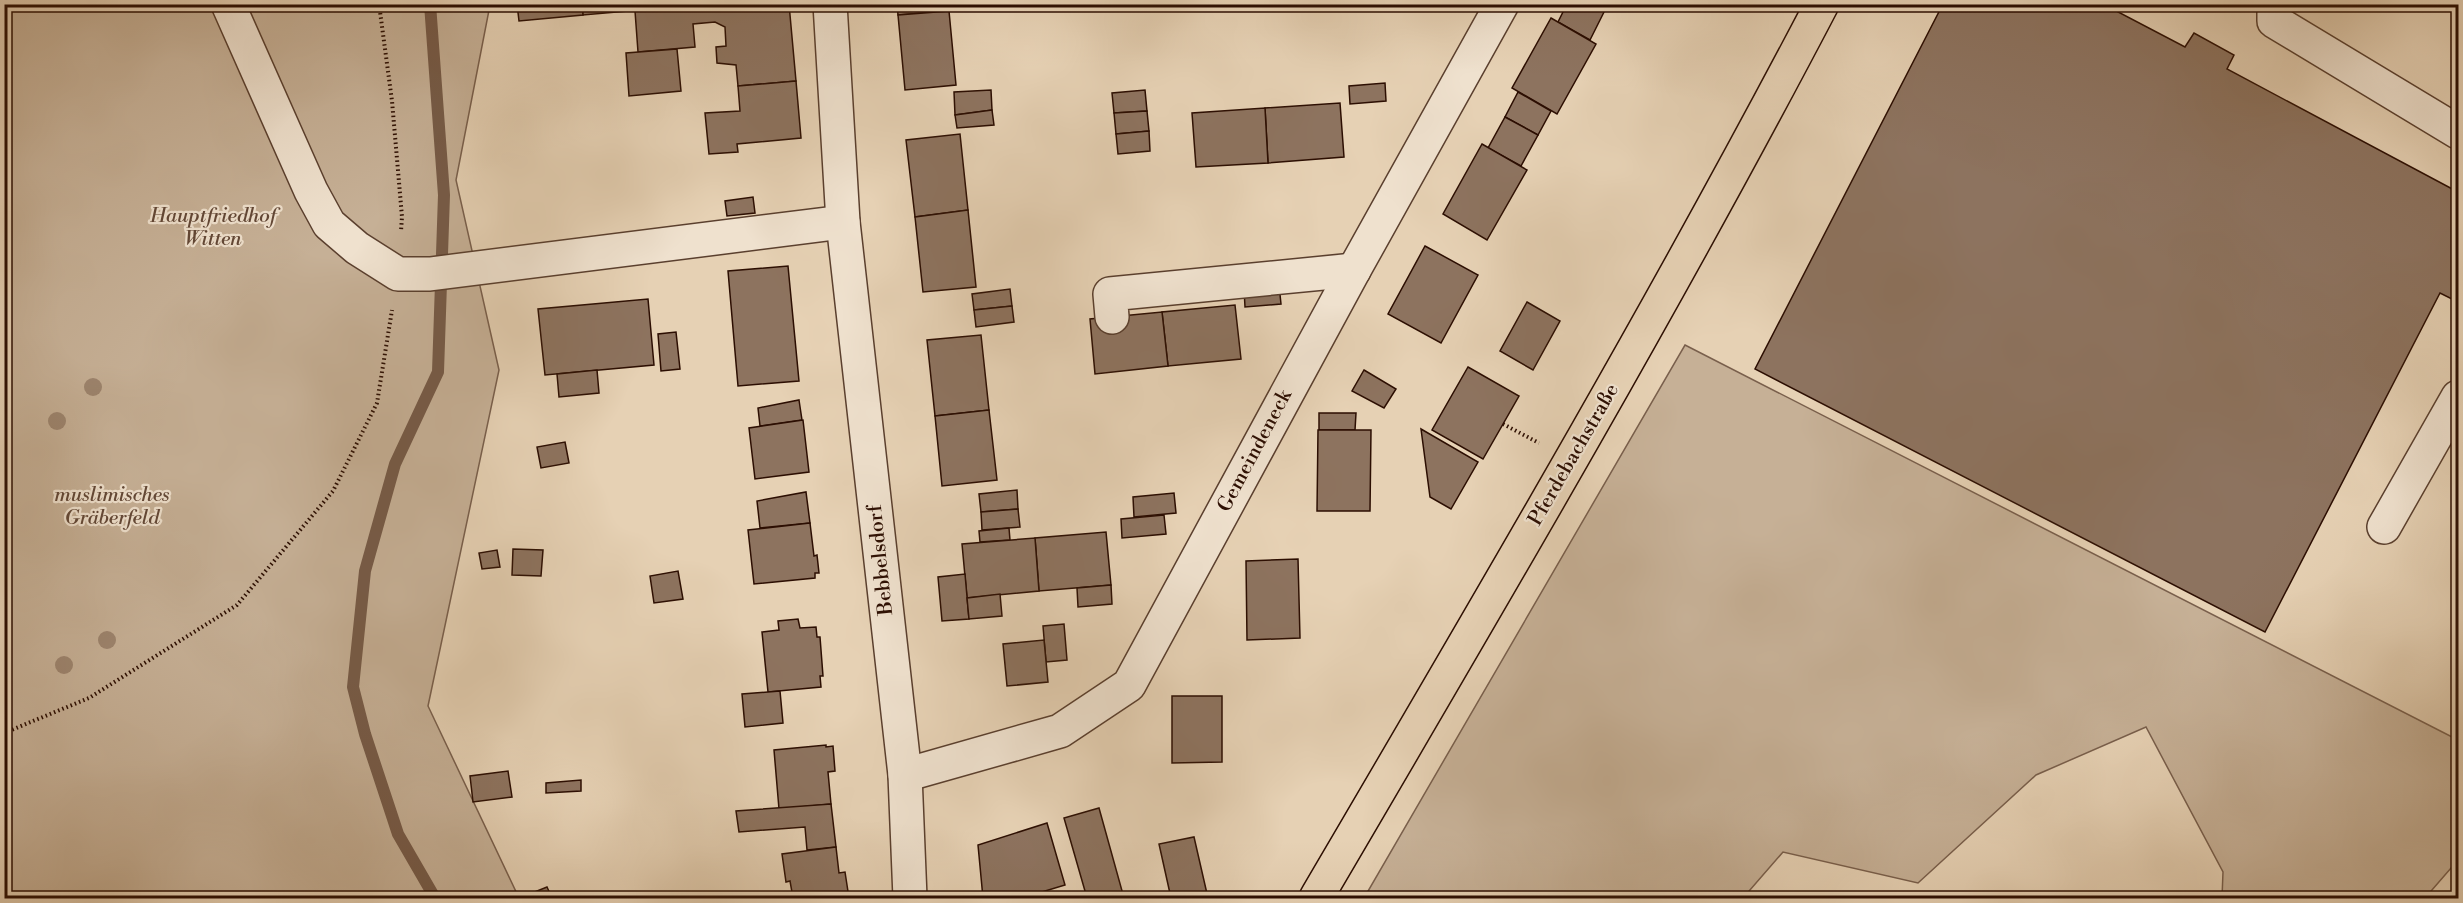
<svg xmlns="http://www.w3.org/2000/svg" width="2463" height="903" font-family="'Libre Bodoni',serif">
<rect width="100%" height="100%" fill="#e6d1b4"/>
<filter id="stains"><feTurbulence type="fractalNoise" baseFrequency=".00333" numOctaves="4"/><feColorMatrix values="0 0 0 0 .2 0 0 0 0 .09 0 0 0 0 .02 0 0 0 .5 -.17"/></filter>
<radialGradient id="worn" r=".72"><stop offset=".6" stop-color="#630" stop-opacity="0"/><stop offset="1" stop-color="#630" stop-opacity=".3"/></radialGradient>
<g fill="#c6b096" stroke="#795f4c" stroke-width="1.5">
<polygon points="4,5 490,5 456,180 499,370 428,706 519,898 5,898"/>
<polygon points="1685,345 2458,740 2458,860 2425,898 2222,898 2223,872 2146,727 2036,775 1918,883 1783,852 1743,898 1364,898"/>
</g>
<g fill="none" stroke-linecap="round" stroke-linejoin="round">
<polyline stroke="#765b48" stroke-width="12" points="430,4 444,195 438,372 395,464 365,571 353,687 365,734 398,834 435,898"/>
</g>
<g fill="#8d735f" stroke="#2c0e02" stroke-width="1.5">
<polygon points="517,4 583,4 583,15 519,21"/>
<polygon points="583,4 685,4 685,6 583,15"/>
<polygon points="703,4 789,4 796,81 738,86 736,65 717,63 716,47 726,46 725,27 715,22 693,24 695,47 638,52 635,11"/>
<polygon points="897,4 948,4 949,11 898,15"/>
<polygon points="1567,4 1608,4 1590,40 1558,22"/>
<polygon points="1943,4 2103,4 2185,47 2194,33 2234,55 2227,69 2458,192 2458,259 2455,266 2458,268 2458,302 2440,293 2265,632 1755,369"/>
<polygon points="949,11 956,85 905,90 898,15"/>
<polygon points="1551,18 1596,44 1557,114 1512,88"/>
<polygon points="677,49 681,91 629,96 626,53"/>
<polygon points="796,81 801,138 737,144 738,152 709,154 705,113 740,111 738,86"/>
<polygon points="1385,83 1386,101 1350,104 1349,86"/>
<polygon points="991,90 992,110 955,115 954,92"/>
<polygon points="1145,90 1147,111 1114,113 1112,93"/>
<polygon points="1518,92 1551,111 1538,135 1505,117"/>
<polygon points="1340,103 1344,157 1268,163 1265,108"/>
<polygon points="1265,108 1268,163 1196,167 1192,113"/>
<polygon points="992,110 994,125 957,128 955,115"/>
<polygon points="1147,111 1149,131 1116,134 1114,113"/>
<polygon points="1505,117 1538,135 1521,166 1488,148"/>
<polygon points="1149,131 1150,151 1118,154 1116,134"/>
<polygon points="960,134 968,210 915,217 906,140"/>
<polygon points="1482,144 1527,170 1487,240 1443,214"/>
<polygon points="753,197 755,213 727,216 725,201"/>
<polygon points="968,210 976,287 923,292 915,217"/>
<polygon points="1425,246 1478,275 1441,343 1388,314"/>
<polygon points="788,266 799,381 738,386 728,271"/>
<polygon points="1279,285 1281,304 1245,307 1244,289"/>
<polygon points="1010,289 1012,306 974,310 972,294"/>
<polygon points="648,299 654,365 545,375 538,309"/>
<polygon points="1527,302 1560,321 1533,370 1500,351"/>
<polygon points="1235,305 1241,359 1168,366 1162,312"/>
<polygon points="1012,306 1014,322 976,327 974,310"/>
<polygon points="1162,312 1168,366 1095,374 1090,319"/>
<polygon points="676,332 680,369 661,371 658,334"/>
<polygon points="981,335 989,410 935,416 927,340"/>
<polygon points="1468,367 1519,396 1483,459 1432,430"/>
<polygon points="597,370 599,393 559,397 557,374"/>
<polygon points="1364,370 1396,389 1384,408 1352,391"/>
<polygon points="799,400 802,420 760,426 758,408"/>
<polygon points="989,410 997,480 942,486 935,416"/>
<polygon points="1319,413 1356,413 1355,430 1319,430"/>
<polygon points="803,420 809,472 755,479 749,428"/>
<polygon points="1421,429 1478,462 1451,509 1430,497"/>
<polygon points="1318,430 1371,430 1370,511 1317,511"/>
<polygon points="565,442 569,463 541,468 537,447"/>
<polygon points="1017,490 1018,509 981,512 979,494"/>
<polygon points="806,492 810,523 760,528 757,501"/>
<polygon points="1174,493 1176,513 1134,517 1133,497"/>
<polygon points="1018,509 1020,527 982,530 981,512"/>
<polygon points="1164,515 1166,534 1122,538 1121,519"/>
<polygon points="810,523 814,556 817,555 819,573 815,573 815,578 754,584 748,530"/>
<polygon points="1009,528 1010,540 980,542 979,531"/>
<polygon points="1106,532 1111,585 1039,591 1035,538"/>
<polygon points="1035,538 1039,591 967,598 962,544"/>
<polygon points="513,549 543,550 541,576 512,575"/>
<polygon points="497,550 500,567 482,569 479,553"/>
<polygon points="1298,559 1300,638 1247,640 1246,561"/>
<polygon points="678,571 683,599 654,603 650,576"/>
<polygon points="965,574 969,619 942,621 938,577"/>
<polygon points="1111,585 1112,604 1078,607 1077,588"/>
<polygon points="1000,594 1002,616 969,619 967,598"/>
<polygon points="798,619 800,628 816,627 817,637 820,637 823,676 820,676 821,687 768,692 762,632 779,630 778,621"/>
<polygon points="1064,624 1067,660 1046,662 1043,626"/>
<polygon points="1044,640 1048,682 1007,686 1003,644"/>
<polygon points="780,691 783,723 745,727 742,694"/>
<polygon points="1172,696 1222,696 1222,762 1172,763"/>
<polygon points="826,745 826,747 833,746 835,771 828,772 831,804 779,809 774,750"/>
<polygon points="508,771 512,797 473,802 470,776"/>
<polygon points="581,780 581,791 546,793 546,783"/>
<polygon points="831,804 836,847 807,850 805,827 739,832 736,811"/>
<polygon points="1099,808 1124,898 1087,898 1064,818"/>
<polygon points="1047,823 1065,885 1022,898 983,898 978,845"/>
<polygon points="1194,837 1208,898 1171,898 1159,844"/>
<polygon points="836,847 839,873 845,872 849,898 793,898 790,881 786,882 782,854"/>
<polygon points="2458,885 2458,898 2447,898"/>
<polygon points="547,887 552,898 523,898 522,897"/>
</g>
<g fill="none" stroke-linecap="round" stroke-linejoin="round">
<g stroke="#5a3f2e" stroke-width="36">
<g id="minor">
<polyline points="228,4 311,191 329,224 357,248 398,274 430,274 843,222"/>
<polyline points="830,4 843,222 905,775 910,898"/>
<polyline points="2274,4 2274,21 2458,132"/>
<polyline points="1112,317 1110,294 1354,270"/>
<polyline points="2384,527 2458,397"/>
<polyline points="905,775 1060,731 1129,685 1354,270 1502,4"/>
</g>
</g>
<g stroke="#2c0e02" stroke-width="36">
<path id="major" d="M1316 898C1489 603 1663 308 1822 4"/>
</g>
<g stroke="#2c0e02" stroke-width="4" stroke-dasharray="1.5 3" stroke-linecap="butt">
<polyline points="379,4 392,101 402,217 401,231"/>
<polyline points="1503,424 1539,443"/>
<polyline points="4,733 89,698 237,605 333,491 377,403 392,310"/>
</g>
<use href="#minor" stroke="#efe1ce" stroke-width="33"/>
<use href="#major" stroke="#e6d1b4" stroke-width="33"/>
</g>
<g fill="#9d856f">
<circle cx="93" cy="387" r="9"/>
<circle cx="57" cy="421" r="9"/>
<circle cx="107" cy="640" r="9"/>
<circle cx="64" cy="665" r="9"/>
</g>
<g text-anchor="middle" dominant-baseline="central" stroke-width="4.5" stroke-linejoin="round" paint-order="stroke">
<g font-size="20" font-style="italic" fill="#624736" stroke="#efe1ce">
<text x="213" y="216">Hauptfriedhof<tspan x="213" dy="23">Witten</tspan></text>
<text x="112" y="495">muslimisches<tspan x="112" dy="23">Gräberfeld</tspan></text>
</g>
<g font-size="20" fill="#2c0e02" stroke="#efe1ce">
<text transform="translate(1255 451) rotate(-62)">Gemeindeneck</text>
<text transform="translate(1574 455) rotate(-60)">Pferdebachstraße</text>
<text transform="translate(881 560) rotate(-96)">Bebbelsdorf</text>
</g>
</g>
<rect width="2463" height="903" fill="none" stroke="#e6d1b4" stroke-width="24"/>
<rect x="6" y="6" width="2451" height="891" fill="none" stroke="#2c0e02" stroke-width="3"/>
<rect x="12" y="12" width="2439" height="879" fill="none" stroke="#2c0e02" stroke-width="1.5"/>
<rect width="100%" height="100%" filter="url(#stains)"/>
<rect width="100%" height="100%" fill="url(#worn)"/>
</svg>
